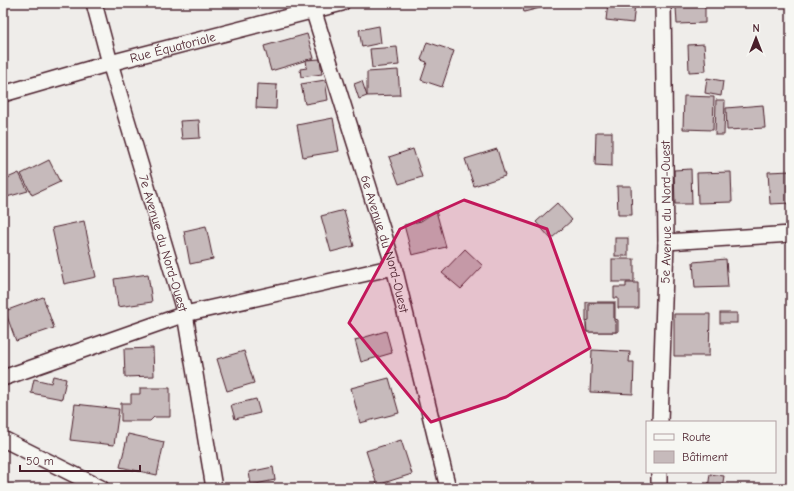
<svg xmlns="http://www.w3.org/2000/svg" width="794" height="491" font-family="'Comic Neue',sans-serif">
<rect width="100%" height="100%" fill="#efedea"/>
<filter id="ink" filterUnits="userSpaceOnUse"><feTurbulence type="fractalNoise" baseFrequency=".025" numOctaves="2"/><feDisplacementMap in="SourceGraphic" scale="8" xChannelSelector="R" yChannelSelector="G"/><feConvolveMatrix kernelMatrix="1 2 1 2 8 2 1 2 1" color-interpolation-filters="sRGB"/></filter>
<g filter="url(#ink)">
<g fill="#c6babb" stroke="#4a1f2b">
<polygon points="521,3 560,3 524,12"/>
<polygon points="608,3 635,3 633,23 606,20"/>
<polygon points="680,3 705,3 705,23 677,24 676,7 680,7"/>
<polygon points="379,26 381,43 362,47 359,30"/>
<polygon points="307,34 314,58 271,71 264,46"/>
<polygon points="427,42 454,51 442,87 421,80 427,62 421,60"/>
<polygon points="704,44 706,71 689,72 688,45"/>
<polygon points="397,47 399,65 372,68 370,49"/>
<polygon points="320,59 322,74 301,77 300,69 307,68 306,60"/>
<polygon points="790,66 791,66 791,98 789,98"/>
<polygon points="398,70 400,95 367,96 367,72"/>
<polygon points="707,78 723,81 721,96 705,93"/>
<polygon points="325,80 328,100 305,104 301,84"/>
<polygon points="362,81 367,96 359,99 354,84"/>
<polygon points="257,84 277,85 276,109 256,108"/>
<polygon points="684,96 714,97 713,130 683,129"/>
<polygon points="716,100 725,100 724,135 715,135"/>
<polygon points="763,105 765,128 727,130 726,108"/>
<polygon points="333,118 339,151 303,157 297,125"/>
<polygon points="199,120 200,138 182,139 180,121"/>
<polygon points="596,132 612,132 612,166 595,165"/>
<polygon points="413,149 422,177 399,184 389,157"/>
<polygon points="497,149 505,176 474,186 465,159"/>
<polygon points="49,160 60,182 32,195 21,174"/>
<polygon points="691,169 692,204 675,204 674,170"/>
<polygon points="791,171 791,203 770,204 768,172"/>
<polygon points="731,172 732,202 698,203 697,173"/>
<polygon points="19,173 28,191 3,198 3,180"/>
<polygon points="617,186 631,186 632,215 618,215"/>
<polygon points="557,203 572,220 551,239 536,222"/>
<polygon points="344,210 354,246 331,252 321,216"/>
<polygon points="436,211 446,247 412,255 404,225 421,221"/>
<polygon points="84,221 96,277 64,284 52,228"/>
<polygon points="206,226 213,259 190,264 184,231"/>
<rect x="615" y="238" width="13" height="18"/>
<polygon points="465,249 483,266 461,289 442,273"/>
<rect x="612" y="259" width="22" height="23"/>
<polygon points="726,259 728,287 695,288 693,262"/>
<polygon points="148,274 152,302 118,307 114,279"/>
<polygon points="626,283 638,283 638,308 618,308 618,298 614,298 614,287 626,287"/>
<polygon points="43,297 54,328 16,341 5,311"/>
<polygon points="586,302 615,302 615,319 618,320 618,332 586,332"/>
<polygon points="589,303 614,303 614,321 616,321 616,332 587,332 586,321 589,320"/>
<rect x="720" y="313" width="17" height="10"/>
<polygon points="674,314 710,314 709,356 674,356"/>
<polygon points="386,331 392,353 361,362 355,340"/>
<polygon points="153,348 154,376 125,377 124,349"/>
<polygon points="592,350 630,352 629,362 634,362 633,394 590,392"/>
<polygon points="244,351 254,383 227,391 217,359"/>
<polygon points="53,376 66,379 62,399 31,393 34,379 51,383"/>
<polygon points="389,378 399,413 360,423 351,388"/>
<polygon points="140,388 170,388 170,417 154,417 150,421 121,421 121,403 131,403 131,394 140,394"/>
<polygon points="256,399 260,413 235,419 231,405"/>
<polygon points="75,404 119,409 114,445 70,440"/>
<polygon points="128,434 164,442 157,475 120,467"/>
<polygon points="401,440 412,474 377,485 366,451"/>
<polygon points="273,467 275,480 251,485 249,472"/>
<polygon points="710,474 724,476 722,488 708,488"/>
<polygon points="6,484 29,488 5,488"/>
<polygon points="594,485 625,485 625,488 593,488"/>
</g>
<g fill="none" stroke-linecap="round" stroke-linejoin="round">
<g stroke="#4a1f2b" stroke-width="18">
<g id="street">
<path id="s1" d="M94 3 110 63 185 314 214 488"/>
<path id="s2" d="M311 3 394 267 448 488"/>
<path id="s3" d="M3 94 110 63 342 3"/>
<polyline points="666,242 791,234"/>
<polyline points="3,378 185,314 394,267"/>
<path id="s4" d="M660 422 666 242 663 3"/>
<polyline points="3,439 101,488"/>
<polyline points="659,488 659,472"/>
</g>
</g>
<use href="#street" stroke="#f6f6f2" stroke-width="15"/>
</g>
</g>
<path fill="#c2185b" fill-opacity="0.2" stroke="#c2185b" stroke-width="3" stroke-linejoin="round" d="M464 200 547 229 590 348 506 397 431 422 349 323 400 229Z"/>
<g text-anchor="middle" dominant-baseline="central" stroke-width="4" stroke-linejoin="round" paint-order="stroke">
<g font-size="13" fill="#4a1f2b" stroke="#f6f6f2">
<text stroke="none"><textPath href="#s3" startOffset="176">Rue Équatoriale</textPath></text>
<text stroke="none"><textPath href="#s4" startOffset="210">5e Avenue du Nord-Ouest</textPath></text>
<text stroke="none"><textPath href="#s1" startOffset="250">7e Avenue du Nord-Ouest</textPath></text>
<text stroke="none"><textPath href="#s2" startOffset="252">6e Avenue du Nord-Ouest</textPath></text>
</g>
</g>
<rect width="794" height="491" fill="none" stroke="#f6f6f2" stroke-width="16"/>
<rect x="8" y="8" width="778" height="475" fill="none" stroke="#4a1f2b" stroke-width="1.5" filter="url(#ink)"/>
<rect x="646" y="421" width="130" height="52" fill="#f6f6f2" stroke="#b1a0a2"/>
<rect x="654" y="434" width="20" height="6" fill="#f6f6f2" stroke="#b1a0a2"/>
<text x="682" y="441" font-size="12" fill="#4a1f2b">Route</text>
<rect x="654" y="451" width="20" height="12" fill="#c6babb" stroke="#b1a0a2"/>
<text x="682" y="461" font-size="12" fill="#4a1f2b">Bâtiment</text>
<g transform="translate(756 38)" stroke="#f6f6f2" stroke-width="3" paint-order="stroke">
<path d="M0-3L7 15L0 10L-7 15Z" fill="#4a1f2b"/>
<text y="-6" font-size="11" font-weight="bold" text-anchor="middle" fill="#4a1f2b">N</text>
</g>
<path d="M20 465v6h120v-6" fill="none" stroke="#4a1f2b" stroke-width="2"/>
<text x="26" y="465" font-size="12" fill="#4a1f2b" stroke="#f6f6f2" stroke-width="3" paint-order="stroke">50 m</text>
</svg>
